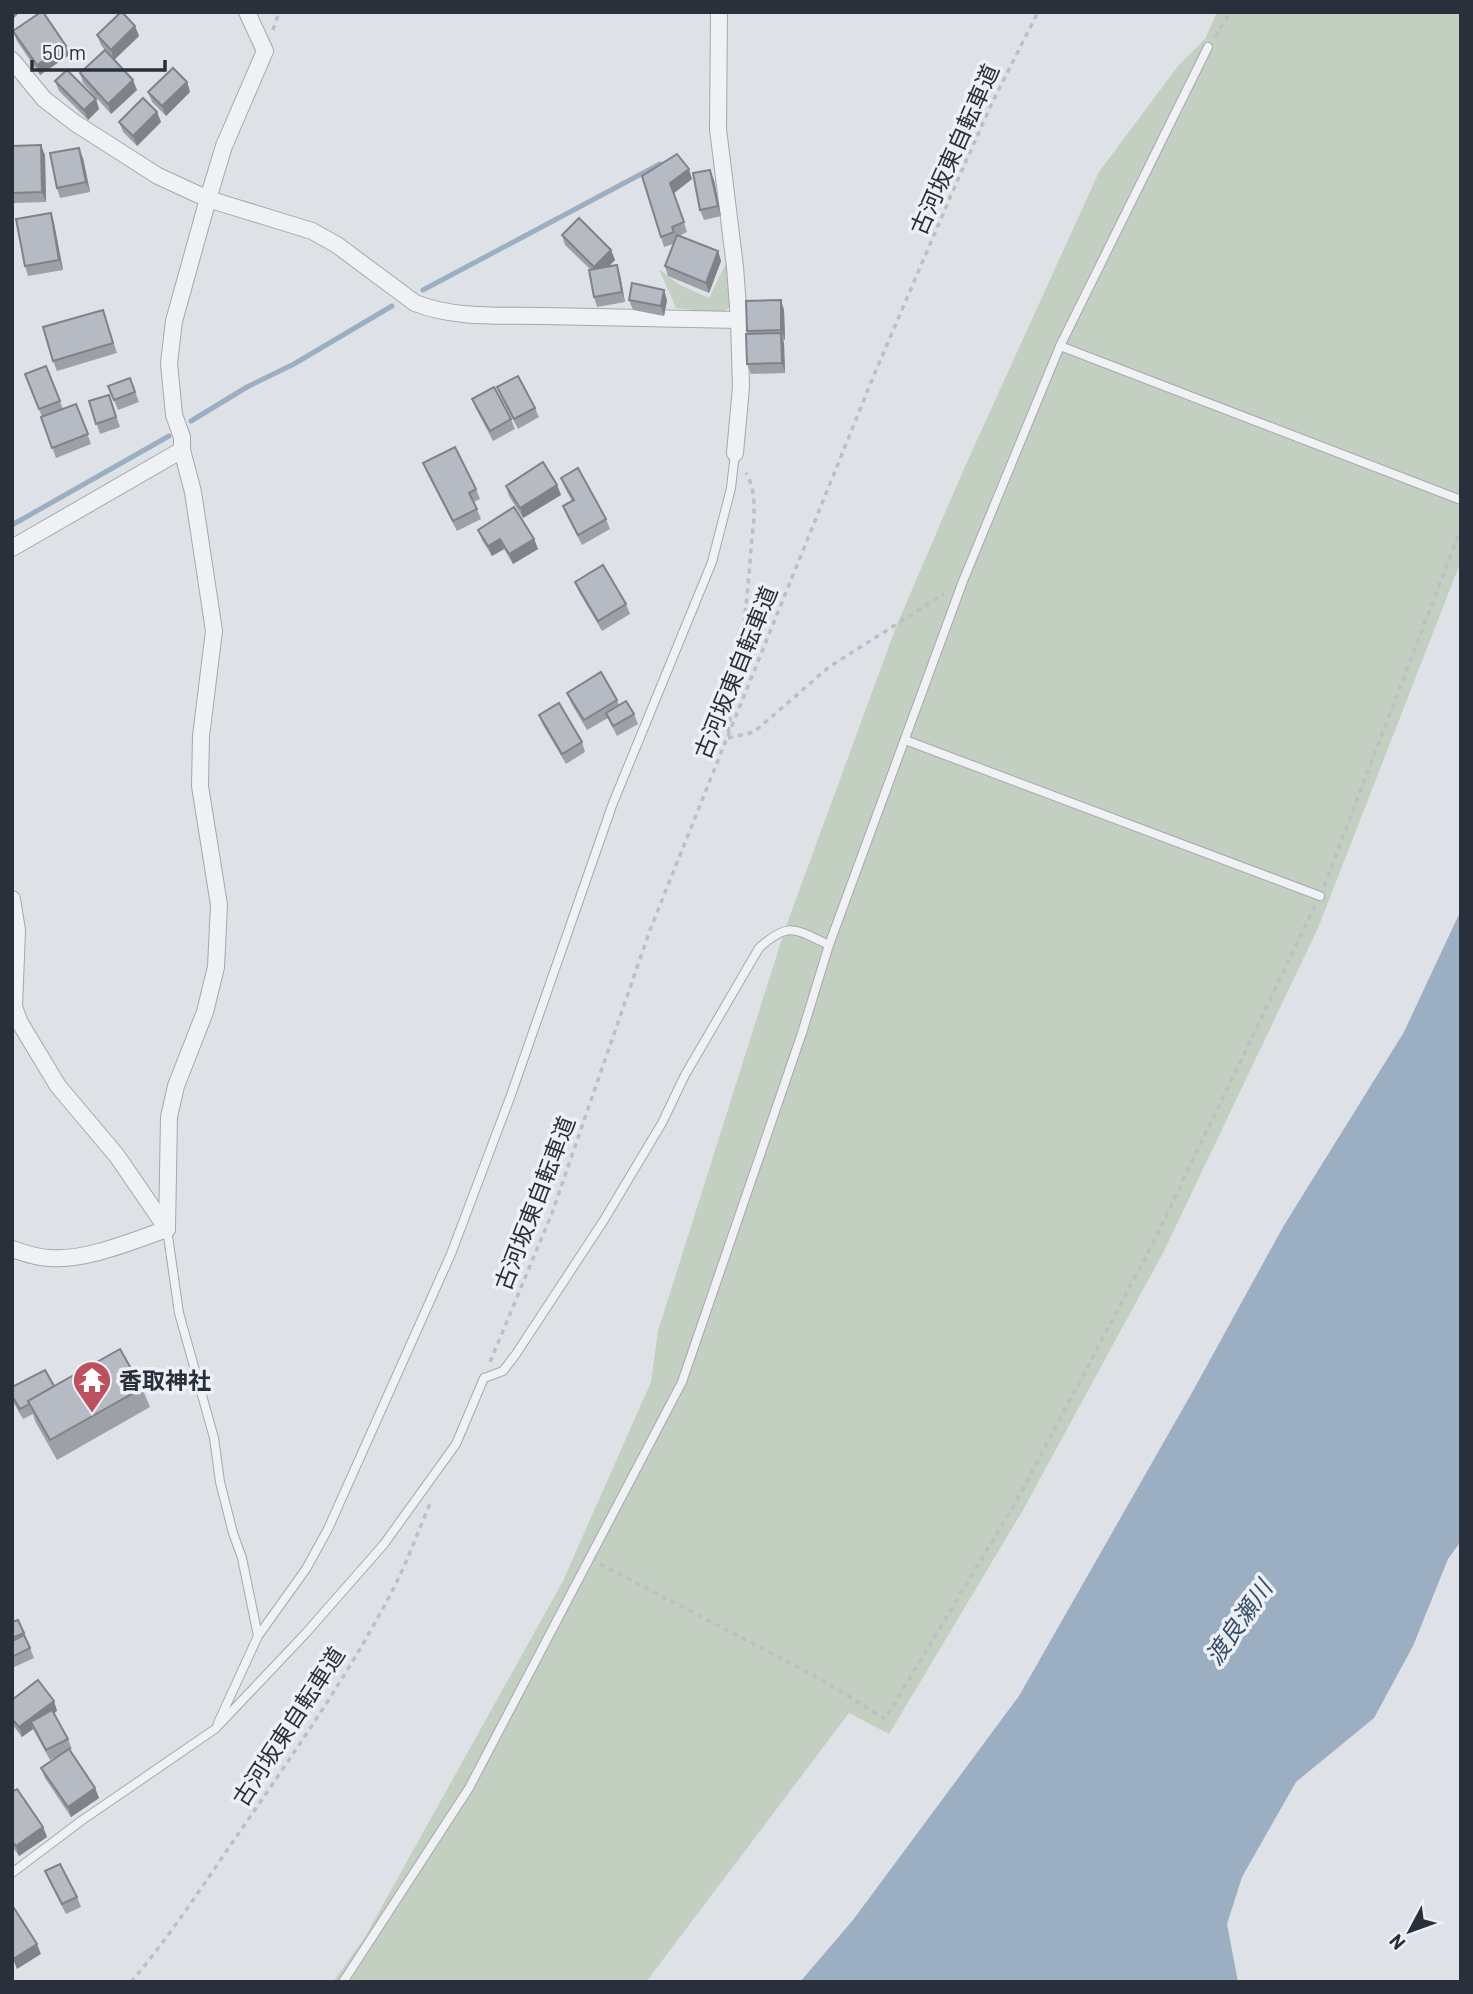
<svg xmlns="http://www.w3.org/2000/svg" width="1473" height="1994" font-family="Barlow,'Noto Sans JP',sans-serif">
<rect width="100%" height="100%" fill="#dee1e6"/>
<g fill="#c3cfc0">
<polygon points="1217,12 1461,12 1461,561 1318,928 1164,1251 1023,1510 889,1734 849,1713 646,1982 333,1982 365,1937 563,1581 651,1382 658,1331 785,929 896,627 963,471 1099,172 1178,66 1205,39"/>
<polygon points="728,259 732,305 722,313 676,308 659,269 678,284 709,298"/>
</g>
<polygon fill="#9caec2" points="1461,910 1461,1541 1448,1559 1413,1646 1374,1718 1296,1782 1242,1877 1227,1924 1238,1982 800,1982 853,1920 1019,1696 1194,1389 1283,1227 1404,1032"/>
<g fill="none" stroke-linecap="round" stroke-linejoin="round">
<g stroke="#9caec2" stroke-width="5">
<polyline points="423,290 660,164"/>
<polyline points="191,421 247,387 294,364 392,306"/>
<polyline points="12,525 169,436"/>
</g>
<g stroke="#a4a8af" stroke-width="10">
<g id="lane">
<polyline points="1060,346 1461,500"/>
<polyline points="905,740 1320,896"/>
<polyline points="167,1229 179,1313 214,1438 220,1482 233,1533 242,1558 258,1636 218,1723"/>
<polyline points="258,1636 306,1569 328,1529 451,1254 511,1095 613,803 712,562 731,488 735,453"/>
<path d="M12 1873 81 1821 215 1729 306 1633 384 1544 456 1444 484 1378 503 1371 516 1354 604 1220 662 1123 685 1075 759 948C789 921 795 929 829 945"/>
<polyline points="343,1982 469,1788 682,1382 802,1033 829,945 963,581 1060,346 1208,47"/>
</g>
</g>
<g stroke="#a4a8af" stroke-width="18">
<g id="street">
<polyline points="719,12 718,129 735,267 739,320 741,387 735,453"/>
<path d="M12 60 44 99 75 123 158 176 208 199 312 231 337 245 415 303C455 319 502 315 544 316 609 317 674 319 739 320"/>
<polyline points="12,548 182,450"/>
<polyline points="12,899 17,930 14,1007 20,1023 58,1086 117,1156 167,1229"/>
<polyline points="167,1229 169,1117 176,1086 205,1012 216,967 219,905 200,786 201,736 214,631 193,492 182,450 182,437 174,415 169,363 174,321 208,199 224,146 265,51 247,12"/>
<path d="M12 1249C24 1253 37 1258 50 1258 86 1261 132 1241 167 1229"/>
</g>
</g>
<g stroke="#bcbfc4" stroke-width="3.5" stroke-dasharray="5 5" stroke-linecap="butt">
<polyline points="273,30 279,12"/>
<polyline points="1215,37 1230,12"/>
<path d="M728 732C738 670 747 611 751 548 753 525 759 494 746 473"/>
<polyline points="728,738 754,732 829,667 944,594"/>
<polyline points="1324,886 1461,528"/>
<polyline points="490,1362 552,1213 650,930 727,738 874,375 955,186 991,105 1038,12"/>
<polyline points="600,1564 819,1678 885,1719 1016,1502 1154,1241 1315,906"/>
<path d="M131 1982C172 1934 207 1879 243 1827 294 1753 346 1678 388 1599 405 1568 417 1534 431 1501"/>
</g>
<use href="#lane" stroke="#f0f1f4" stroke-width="8"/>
<use href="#street" stroke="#f0f1f4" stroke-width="16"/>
</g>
<g fill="#9da0a7">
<polygon points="135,26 139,36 114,60 137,90 111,114 83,83 80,73 105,50 101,45 97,35"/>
<polygon points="13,31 69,55 40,75 17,41"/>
<polygon points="55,81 96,99 99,109 88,120 59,91"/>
<polygon points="187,82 190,92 166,116 152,102 148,92"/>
<polygon points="157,112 161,122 137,146 123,132 119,122"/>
<polygon points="12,146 45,155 46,202 14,203 12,198"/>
<polygon points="83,158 90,192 60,198 57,188"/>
<polygon points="642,176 692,179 674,193 687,232 679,236 718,251 721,261 709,293 668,276 665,266 673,244 664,247"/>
<polygon points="714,180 721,216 704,220 700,210"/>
<polygon points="51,213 54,223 63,270 28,276 25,266"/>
<polygon points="562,235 611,250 615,260 608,267 617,265 620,275 625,302 597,307 594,297 591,270 565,245"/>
<polygon points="664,290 667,300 664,316 633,310 629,300"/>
<polygon points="103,310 117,353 57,371 53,361"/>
<polygon points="784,310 785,340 783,340 784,343 785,373 751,374 747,364 748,334 747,331"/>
<polygon points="46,366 63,409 76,404 91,444 56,458 41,417 42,417 25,374"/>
<polygon points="130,378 139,402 118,410 108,386"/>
<polygon points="497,387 535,408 539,417 518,429 501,397"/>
<polygon points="109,395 120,427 100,434 89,401"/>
<polygon points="472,399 511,419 515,429 493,441 476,409"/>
<polygon points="423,463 476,489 480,499 474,502 481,519 457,531 427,473"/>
<polygon points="561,478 606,519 610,529 582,545 567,516 563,506 572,501 565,488"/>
<polygon points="557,485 561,495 523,518 509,496 506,486"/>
<polygon points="478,530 534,539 538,549 513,564 504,549 492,556 482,540"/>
<polygon points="575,582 626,604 630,614 602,631 579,592"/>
<polygon points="567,693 617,700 619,705 634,714 638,724 617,736 608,718 587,730 571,703"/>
<polygon points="539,715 582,742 585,752 566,764 543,725"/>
<polygon points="54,1386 142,1388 150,1407 57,1460 35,1421 33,1414 23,1419 12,1400 12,1387"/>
<polygon points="12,1622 24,1633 34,1658 12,1668"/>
<polygon points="12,1700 54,1701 57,1711 54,1713 68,1739 72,1749 69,1750 95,1788 99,1798 71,1817 45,1778 41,1768 63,1753 50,1760 33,1729 22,1737 12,1724"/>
<polygon points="12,1792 43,1827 47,1837 19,1856 12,1846"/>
<polygon points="45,1871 77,1897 81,1907 66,1914 49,1881"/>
</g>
<g fill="#7f8288">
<polygon points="12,12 20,12 12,20"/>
<polygon points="135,26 139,36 114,60 111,50"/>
<polygon points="66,46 69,55 40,75 37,65"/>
<polygon points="133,80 137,90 111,114 108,104"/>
<polygon points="187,82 190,92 166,116 162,106"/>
<polygon points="96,99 99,109 88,120 84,110"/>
<polygon points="157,112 161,122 137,146 133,136"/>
<polygon points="41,145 45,155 46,202 42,192"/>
<polygon points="79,148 83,158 90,192 86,182"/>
<polygon points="689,169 692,179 674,193 687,232 670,183"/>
<polygon points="710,170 714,180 721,216 718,206"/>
<polygon points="51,213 54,223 63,270 59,260"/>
<polygon points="611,250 615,260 598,277 594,267"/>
<polygon points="718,251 721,261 709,293 706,283"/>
<polygon points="617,265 620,275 625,302 622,292"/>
<polygon points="664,290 667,300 664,316 661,306"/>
<polygon points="781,300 784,310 785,340 781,330"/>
<polygon points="781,333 784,343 785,373 782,363"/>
<polygon points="557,485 561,495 523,518 520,508"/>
<polygon points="500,539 504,549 492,556 488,546"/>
<polygon points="534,539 538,549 513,564 509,554"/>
<polygon points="54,1701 57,1711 34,1728 31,1722 33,1729 22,1737 19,1727"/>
<polygon points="95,1788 99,1798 71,1817 68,1807"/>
<polygon points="43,1827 47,1837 19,1856 16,1846"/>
<polygon points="37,1944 41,1954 17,1969 13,1959"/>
</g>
<g fill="#b6bac2" stroke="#7f8288" stroke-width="2">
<polygon points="41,12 43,12 66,46 37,65 13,31"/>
<polygon points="121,12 122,12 135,26 111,50 97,35"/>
<polygon points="105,50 133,80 108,104 80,73"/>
<polygon points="173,68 187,82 162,106 148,92"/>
<polygon points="67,70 96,99 84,110 55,81"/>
<polygon points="143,98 157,112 133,136 119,122"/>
<polygon points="41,145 42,192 12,193 12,146"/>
<polygon points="79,148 86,182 57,188 50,153"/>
<polygon points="677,154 689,169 670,183 684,222 672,227 674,232 661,237 642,176"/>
<polygon points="710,170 718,206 700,210 693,173"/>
<polygon points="51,213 59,260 25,266 16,219"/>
<polygon points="579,218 611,250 594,267 562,235"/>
<polygon points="677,235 718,251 706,283 665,266"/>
<polygon points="617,265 622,292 594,297 589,270"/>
<polygon points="632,283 664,290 661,306 629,300"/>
<polygon points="781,300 781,330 747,331 746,301"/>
<polygon points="103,310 113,343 53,361 43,327"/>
<polygon points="781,333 782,363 747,364 746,334"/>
<polygon points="46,366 60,401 39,409 25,374"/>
<polygon points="518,376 535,408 514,419 497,387"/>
<polygon points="130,378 135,392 114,400 108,386"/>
<polygon points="494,387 511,419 490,431 472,399"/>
<polygon points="109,395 116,417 96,424 89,401"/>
<polygon points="76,404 88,434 52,448 41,417"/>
<polygon points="455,447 476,489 469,493 477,509 453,521 423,463"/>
<polygon points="543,462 557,485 520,508 506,486"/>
<polygon points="578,468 606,519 578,535 563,506 574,500 561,478"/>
<polygon points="514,507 534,539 509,554 500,539 488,546 478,530"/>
<polygon points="603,565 626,604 598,621 575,582"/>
<polygon points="601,672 617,700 584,720 567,693"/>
<polygon points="626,701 634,714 613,726 606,713"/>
<polygon points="559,703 582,742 562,754 539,715"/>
<polygon points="120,1349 142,1388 50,1440 28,1401"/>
<polygon points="45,1370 54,1386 28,1401 29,1404 20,1409 12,1396 12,1387"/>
<polygon points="18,1620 24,1633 12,1638 12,1622"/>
<polygon points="24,1635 30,1648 12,1657 12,1641"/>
<polygon points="38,1680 54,1701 19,1727 12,1719 12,1700"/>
<polygon points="52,1710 68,1739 46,1750 31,1722"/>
<polygon points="69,1749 95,1788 68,1807 41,1768"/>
<polygon points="17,1789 43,1827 16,1846 12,1841 12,1792"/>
<polygon points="60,1864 77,1897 62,1904 45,1871"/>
<polygon points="12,1905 37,1944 13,1959 12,1957"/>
</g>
<defs>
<g id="temple-pin" transform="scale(2.0125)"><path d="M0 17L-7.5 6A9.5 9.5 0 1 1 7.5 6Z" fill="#be4f5f" stroke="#edf0f4"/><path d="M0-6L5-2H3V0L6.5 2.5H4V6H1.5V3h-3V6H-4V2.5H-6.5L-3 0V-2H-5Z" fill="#fff"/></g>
</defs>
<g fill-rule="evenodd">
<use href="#temple-pin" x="92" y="1380"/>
</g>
<g text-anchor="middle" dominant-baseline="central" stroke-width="7" stroke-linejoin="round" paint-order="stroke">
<g font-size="23" fill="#292f3b" stroke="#edf0f4">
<text transform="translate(954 149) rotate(-66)">古河坂東自転車道</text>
<text transform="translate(735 672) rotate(-68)">古河坂東自転車道</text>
<text transform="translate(534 1203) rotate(-69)">古河坂東自転車道</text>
<text transform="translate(288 1726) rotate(-57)">古河坂東自転車道</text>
</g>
<g font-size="23" font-weight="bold" fill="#292f3b" stroke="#edf0f4" text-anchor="start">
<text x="119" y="1380">香取神社</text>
</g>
<g font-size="24" font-style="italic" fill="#384d6a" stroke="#edf0f4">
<text transform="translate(1238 1622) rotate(-55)">渡良瀬川</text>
</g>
</g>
<rect width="1473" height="1994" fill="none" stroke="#292f3b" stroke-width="28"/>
<g transform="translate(1410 1931) rotate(229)" stroke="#edf0f4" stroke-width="5" paint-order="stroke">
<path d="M0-5L12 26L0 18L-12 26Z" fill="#292f3b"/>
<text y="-10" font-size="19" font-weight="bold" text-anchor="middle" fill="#292f3b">N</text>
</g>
<path d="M32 60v10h133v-10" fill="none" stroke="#292f3b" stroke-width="3.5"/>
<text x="42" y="60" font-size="21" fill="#292f3b" stroke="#edf0f4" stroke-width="5" paint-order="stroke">50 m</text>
</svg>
